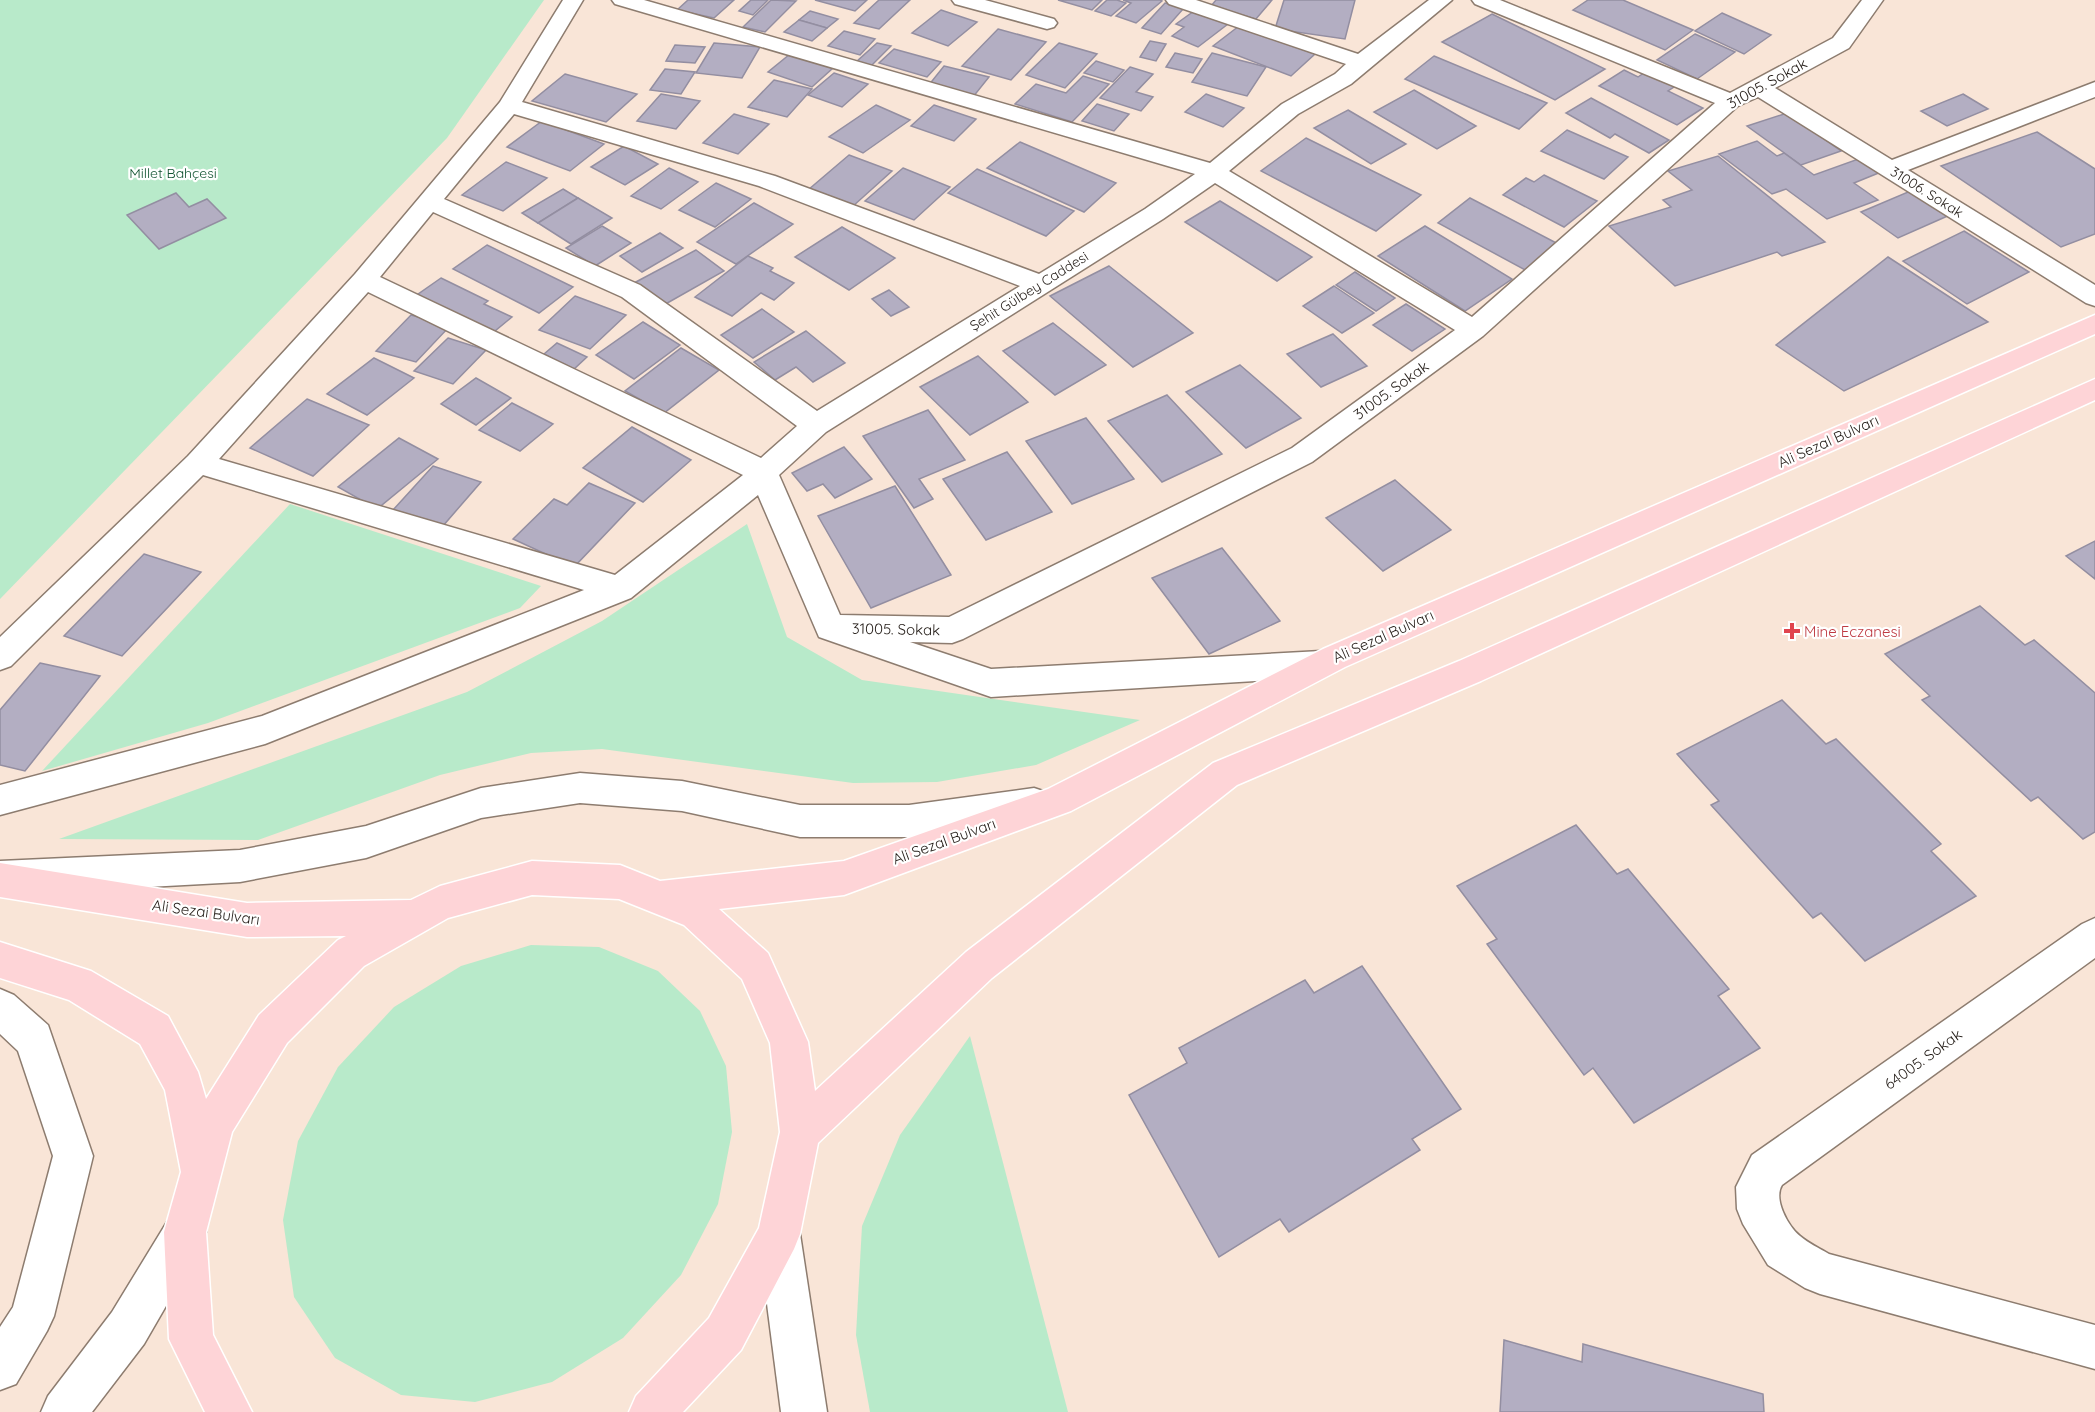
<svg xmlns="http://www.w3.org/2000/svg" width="2095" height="1412" font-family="Quicksand,sans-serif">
<rect width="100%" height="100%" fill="#f9e5d7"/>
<g fill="#b8eaca">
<polygon points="0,0 544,0 447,138 0,599"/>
<polygon points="290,504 541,586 520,608 208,723 42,771"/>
<polygon points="747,524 787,637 862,680 1140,720 1036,765 937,782 853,783 602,749 531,753 440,775 258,840 59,839 467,692 602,621"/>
<polygon points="531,945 599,947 658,971 700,1011 726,1066 732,1132 718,1204 681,1275 623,1338 552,1382 475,1402 401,1395 335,1358 294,1297 283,1220 298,1141 338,1067 394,1007 461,966"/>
<polygon points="970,1036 1068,1412 870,1412 856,1335 862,1226 900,1135"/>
</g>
<g fill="#b3aec2" stroke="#938ea1" stroke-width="1.5">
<polygon points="688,0 734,0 714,18 677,10"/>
<polygon points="751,0 768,0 753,15 739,11"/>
<polygon points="771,0 796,1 765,32 743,27"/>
<polygon points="815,0 867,0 855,11"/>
<polygon points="879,0 910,0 879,29 854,23"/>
<polygon points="1058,0 1102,0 1092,10"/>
<polygon points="1107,0 1117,0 1126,3 1111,16 1095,11"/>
<polygon points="1123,0 1160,0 1162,1 1136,23 1116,16 1131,3"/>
<polygon points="1216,0 1272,0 1256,19 1211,6"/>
<polygon points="1284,0 1355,0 1345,39 1275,29"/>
<polygon points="1588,0 1623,0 1693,30 1665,50 1573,10"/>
<polygon points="1165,3 1184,8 1161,34 1142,28"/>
<polygon points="941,10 977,22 948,46 912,33"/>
<polygon points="810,11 838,19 827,28 799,20"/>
<polygon points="1194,11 1228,24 1198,47 1172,36 1184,27 1176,24"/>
<polygon points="1722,13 1771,35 1744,54 1695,31"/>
<polygon points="1492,14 1605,69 1555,100 1442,42"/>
<polygon points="799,20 827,28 812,41 784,32"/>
<polygon points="1239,26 1315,54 1291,76 1213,46"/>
<polygon points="998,29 1046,42 1011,80 962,66"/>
<polygon points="844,31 875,39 860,55 828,46"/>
<polygon points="1695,34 1735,52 1697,79 1657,60"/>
<polygon points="1150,41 1166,44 1156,61 1140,57"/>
<polygon points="714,43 760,47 742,78 696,73"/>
<polygon points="877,43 891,46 870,67 855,63"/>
<polygon points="1059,43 1097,54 1065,88 1026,75"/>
<polygon points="675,45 705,47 695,63 666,61"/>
<polygon points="894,49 941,62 927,77 879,63"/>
<polygon points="1175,53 1202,59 1193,73 1166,67"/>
<polygon points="1212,53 1266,67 1247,96 1192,82"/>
<polygon points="790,54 833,68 812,87 768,72"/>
<polygon points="1434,56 1547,103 1519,129 1405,79"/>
<polygon points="1096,61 1124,70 1113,82 1084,73"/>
<polygon points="944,66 989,77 973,97 928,86"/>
<polygon points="1130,67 1153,74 1136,92 1153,97 1141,111 1100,98"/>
<polygon points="665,69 695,72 681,94 650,90"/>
<polygon points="1624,70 1638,77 1648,70 1677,85 1668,91 1703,108 1677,125 1599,86"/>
<polygon points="834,73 868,84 842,107 808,95"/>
<polygon points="565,74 637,94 606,122 532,101"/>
<polygon points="1083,76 1109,84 1072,122 1015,104 1036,84 1066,93"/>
<polygon points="774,80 812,89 787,117 748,107"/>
<polygon points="1414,90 1476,126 1437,149 1374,112"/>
<polygon points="661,94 684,98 700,101 676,129 637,121"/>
<polygon points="1206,94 1244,108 1223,127 1185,112"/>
<polygon points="1963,94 1988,109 1947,126 1921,111"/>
<polygon points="1591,98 1669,140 1649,153 1615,134 1610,138 1566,113"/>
<polygon points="1097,104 1129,114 1114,131 1082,121"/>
<polygon points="876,105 910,120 863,153 829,137"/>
<polygon points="934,105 976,119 954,141 911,126"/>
<polygon points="1348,110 1406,144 1371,164 1314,128"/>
<polygon points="1787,113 1841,151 1801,165 1747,126"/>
<polygon points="734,114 769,124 738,154 703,143"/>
<polygon points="542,121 604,144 570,171 507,147"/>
<polygon points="1567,130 1628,157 1604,179 1541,151"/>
<polygon points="2037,132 2095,169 2095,234 2061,247 1941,166"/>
<polygon points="1306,138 1421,195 1376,231 1261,171"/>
<polygon points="1757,141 1777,156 1784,153 1814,175 1861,158 1881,172 1854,183 1878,200 1827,219 1786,189 1772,194 1719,154"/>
<polygon points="1020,142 1116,183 1084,212 987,168"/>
<polygon points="624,146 658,164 625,185 591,167"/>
<polygon points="849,155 892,171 852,207 808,190"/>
<polygon points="1718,156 1825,242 1782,256 1777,252 1675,286 1609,226 1671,207 1663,200 1692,190 1668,171"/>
<polygon points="506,162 547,178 503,211 462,195"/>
<polygon points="669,168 698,182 661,209 631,196"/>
<polygon points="903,168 950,187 914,220 865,201"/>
<polygon points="977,169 1074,211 1046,236 948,193"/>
<polygon points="1544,175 1597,201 1564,227 1503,195 1526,178 1534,182"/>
<polygon points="716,183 751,199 715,227 679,210"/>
<polygon points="563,189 578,198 538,223 522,213"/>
<polygon points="1915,189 1952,214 1898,238 1861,212"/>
<polygon points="176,193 189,207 207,199 226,218 159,249 127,215"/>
<polygon points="578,198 612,218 571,244 538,223"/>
<polygon points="1470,198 1562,246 1531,273 1438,223"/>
<polygon points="1220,201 1312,257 1277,281 1185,222"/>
<polygon points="754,203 793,224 736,264 697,242"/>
<polygon points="602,226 631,243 595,266 566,248"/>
<polygon points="1425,226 1512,279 1465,311 1378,256"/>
<polygon points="842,227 895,258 849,290 795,257"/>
<polygon points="1964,231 2029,272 1967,304 1903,261"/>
<polygon points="660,233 683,248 642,272 620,256"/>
<polygon points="487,245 573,287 539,313 453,269"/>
<polygon points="696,250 724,271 662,306 634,283"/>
<polygon points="748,256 773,268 770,271 794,283 774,300 761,293 732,316 695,297"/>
<polygon points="1888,257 1988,322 1844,391 1776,345"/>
<polygon points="1109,266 1193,333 1133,367 1050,296"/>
<polygon points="1355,272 1395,298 1376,311 1336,285"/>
<polygon points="441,278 488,301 484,304 512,317 490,335 414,297"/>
<polygon points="1334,286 1374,313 1342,333 1303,306"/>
<polygon points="889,290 909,307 891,316 872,299"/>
<polygon points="575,296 626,315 590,349 539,330"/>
<polygon points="1406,304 1445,329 1412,351 1373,325"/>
<polygon points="762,309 794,332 753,358 721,335"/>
<polygon points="411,315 450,326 416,362 376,351"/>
<polygon points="643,322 680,345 634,379 596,355"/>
<polygon points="1053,323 1106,365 1055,395 1003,351"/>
<polygon points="806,331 845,363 813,382 796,367 775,380 754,362"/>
<polygon points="1333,334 1367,366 1321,387 1287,354"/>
<polygon points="448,338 486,350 453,384 414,371"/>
<polygon points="557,343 587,357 574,369 544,354"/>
<polygon points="681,348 719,370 664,413 625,391"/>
<polygon points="978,356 1028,402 970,435 920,387"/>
<polygon points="374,358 414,378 367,415 327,394"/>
<polygon points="1240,365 1301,418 1246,448 1186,392"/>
<polygon points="476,378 511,398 476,425 441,404"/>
<polygon points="1167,395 1222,454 1162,482 1108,421"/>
<polygon points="307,399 369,425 313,476 250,448"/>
<polygon points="512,403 553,424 520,451 479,430"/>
<polygon points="928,410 965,460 919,479 933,499 914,508 863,436"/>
<polygon points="1086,418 1134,479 1072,504 1026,441"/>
<polygon points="632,427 691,460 643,502 583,468"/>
<polygon points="399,438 438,459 377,509 338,487"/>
<polygon points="844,447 872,479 835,498 823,484 807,491 792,473"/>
<polygon points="1007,452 1052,512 986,540 943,479"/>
<polygon points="433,466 481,482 442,527 393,510"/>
<polygon points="1395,480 1451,530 1383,571 1326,518"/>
<polygon points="589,483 635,503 574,567 513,539 554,499 567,505"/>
<polygon points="895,486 951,575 871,608 818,516"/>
<polygon points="2095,541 2095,579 2066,556"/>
<polygon points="1222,548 1280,621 1209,654 1152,578"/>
<polygon points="144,554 201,572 122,656 64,636"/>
<polygon points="1980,606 2025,645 2034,640 2095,693 2095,832 2083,839 2038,797 2031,801 1922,700 1930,696 1885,654"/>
<polygon points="40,663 100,676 25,771 0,765 0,710"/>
<polygon points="1782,700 1826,744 1836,739 1941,844 1931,851 1976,896 1865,961 1821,913 1813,918 1711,805 1719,801 1677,754"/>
<polygon points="1576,825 1617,874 1628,869 1729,989 1718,996 1760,1048 1634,1123 1593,1068 1584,1075 1487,944 1497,939 1457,886"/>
<polygon points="1362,966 1461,1109 1412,1139 1420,1150 1289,1232 1280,1219 1219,1257 1129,1095 1187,1063 1179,1048 1305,980 1314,993"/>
<polygon points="1504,1340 1582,1362 1583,1344 1763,1394 1764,1412 1500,1412"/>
</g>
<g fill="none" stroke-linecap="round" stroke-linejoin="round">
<g stroke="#8d7c6f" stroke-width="3">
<g id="minor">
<path d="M563 0H583L522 102 775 176 1039 274 1145 209 1195 174 615 4 612 0H644L1210 163 1282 104 1335 74 1346 64 1169 4 1166 0H1196L1358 54 1429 0H1452L1351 84 1298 114 1229 171 1472 317 1715 103 1475 4 1472 0H1500L1730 93 1833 38 1862 0H1883L1849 48 1775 88 1892 160 2095 82V97L1908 170 2095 285V306L2086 303 1758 97 1738 106 1483 336 1312 462 963 639 952 643 910 642 991 669 1321 651 1332 655 1337 664 1332 673 1321 677 991 697 819 637 758 495 631 598 265 744 0 815V785L262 716 584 590 203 475 11 666 0 670V637L188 456 355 274 500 102ZM514 114 759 186 1020 286 817 411 640 285 444 199ZM1215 183 1455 330 1292 448 949 617 840 615 779 475 826 432 1163 219ZM433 212 622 297 797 426 761 458 380 277ZM368 292 743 475 615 575 219 459Z"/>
<polygon points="952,0 985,0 1054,19 1057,23 1054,27 1047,29 955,4"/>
<polygon points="580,773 682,781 800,805 909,805 1034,788 1046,792 1051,803 1046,814 1034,818 909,837 800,837 682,811 580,803 481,818 366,858 240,882 0,895 0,861 240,850 366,826 481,788"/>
<path d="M2095 918V958L1782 1185C1773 1199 1788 1226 1800 1236 1808 1243 1819 1248 1829 1254L2095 1325V1369L1820 1294 1805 1288 1768 1265 1743 1224 1737 1209 1736 1187 1752 1155 2082 924Z"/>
<polygon points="0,989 14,995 48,1025 93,1156 54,1316 47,1331 16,1384 0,1390 0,1327 13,1307 53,1156 18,1051 0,1034"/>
<polygon points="185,1211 200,1217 206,1232 200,1247 144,1344 92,1412 41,1412 48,1396 112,1312 170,1217"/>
<polygon points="779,1213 794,1219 800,1234 827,1412 781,1412 758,1234 764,1219"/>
</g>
</g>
<g stroke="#fff" stroke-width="3">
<polygon id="major" points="2095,315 2095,334 1345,667 1071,811 844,895 719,909 768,953 808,1042 815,1091 966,952 1213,763 1459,661 2095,379 2095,400 1481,681 1237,785 992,978 818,1143 800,1234 794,1249 741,1350 683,1412 629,1412 636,1396 709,1318 759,1228 780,1132 770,1043 742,979 684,925 619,899 532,895 448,918 364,966 287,1043 232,1132 206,1232 213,1335 252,1412 205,1412 169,1339 164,1232 181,1172 165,1090 140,1044 69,1000 0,978 0,942 91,971 168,1016 198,1072 206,1099 259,1015 338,940 346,936 247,937 0,897 0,863 247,903 411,900 440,886 532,861 620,865 660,881 844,861 1048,789 1323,649"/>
</g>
<use href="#minor" fill="#fff" fill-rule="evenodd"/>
<use href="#major" fill="#fed4d7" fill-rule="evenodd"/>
</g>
<path fill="#e0444e" stroke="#fff" stroke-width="2" d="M1789 622h6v6h6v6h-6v6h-6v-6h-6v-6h6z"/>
<g text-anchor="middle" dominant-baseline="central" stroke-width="4.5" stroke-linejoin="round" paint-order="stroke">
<g font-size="14" fill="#115331" stroke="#fff">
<text x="173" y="173">Millet Bahçesi</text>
</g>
<g font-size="14" fill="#231c17" stroke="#fff">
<text transform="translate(1927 192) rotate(32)">31006. Sokak</text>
<text transform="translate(1029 291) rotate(-32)">Şehit Gülbey Caddesi</text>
</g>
<g font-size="15" fill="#231c17" stroke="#fff">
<text transform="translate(1767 83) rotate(-29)">31005. Sokak</text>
<text transform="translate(1391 390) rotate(-36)">31005. Sokak</text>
<text transform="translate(1828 441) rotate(-24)">Ali Sezal Bulvarı</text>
<text transform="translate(896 629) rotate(1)">31005. Sokak</text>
<text transform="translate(1383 636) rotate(-24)">Ali Sezal Bulvarı</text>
<text transform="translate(944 841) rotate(-20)">Ali Sezal Bulvarı</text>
<text transform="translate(206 912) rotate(8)">Ali Sezai Bulvarı</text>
<text transform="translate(1923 1059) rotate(-36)">64005. Sokak</text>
</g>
<g font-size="15" fill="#be3a42" stroke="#fff" text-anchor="start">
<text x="1804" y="631">Mine Eczanesi</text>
</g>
</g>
</svg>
